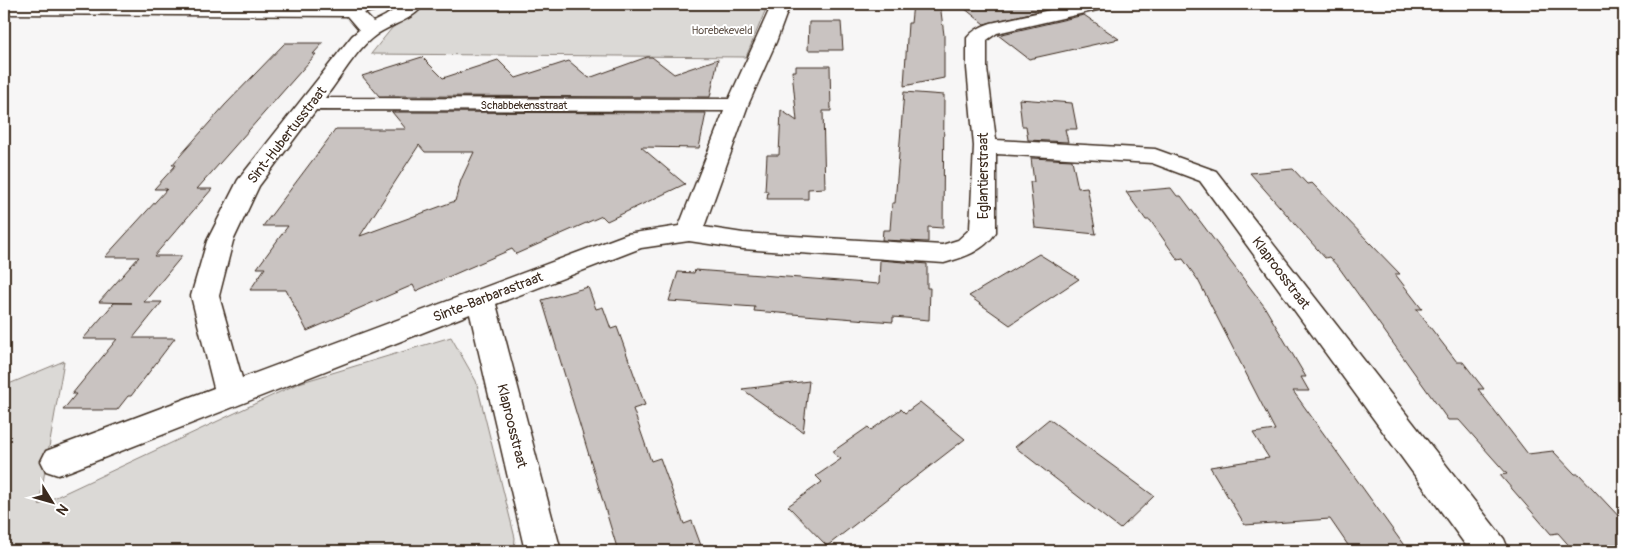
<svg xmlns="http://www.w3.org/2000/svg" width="1628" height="555" font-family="Pangolin,sans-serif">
<rect width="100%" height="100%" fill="#f7f6f6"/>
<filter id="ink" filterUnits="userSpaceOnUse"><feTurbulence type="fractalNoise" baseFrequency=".02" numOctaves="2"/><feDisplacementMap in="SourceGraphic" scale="10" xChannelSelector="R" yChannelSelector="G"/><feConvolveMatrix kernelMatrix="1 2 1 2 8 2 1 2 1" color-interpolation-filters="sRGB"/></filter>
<g filter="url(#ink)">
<g fill="#dbd9d6" stroke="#8b827a">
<polygon points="427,4 768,4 746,57 371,54 392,28"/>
<polygon points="451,337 476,381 515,538 514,551 4,551 4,386 64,361 39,505 299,383"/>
</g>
<g fill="#c9c3c1" stroke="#3b2a1e" fill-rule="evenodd">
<polygon points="913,4 940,4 944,35 944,78 904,86 908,23 911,23"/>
<polygon points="959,4 1068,4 984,24"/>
<polygon points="1084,15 1119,39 1029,59 998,35"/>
<polygon points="809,22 841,22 843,50 808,50"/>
<polygon points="285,43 323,43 313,54 316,54 197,189 212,189 154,256 182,256 144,302 162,302 133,338 175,338 131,396 128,396 117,410 63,410 76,394 72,394 117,339 83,339 114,303 132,303 99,302 139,257 105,257 167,189 154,189 176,165 172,165 225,105"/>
<polygon points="422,57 443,78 498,60 516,78 569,61 589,78 647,57 652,57 674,74 718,59 710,97 379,96 362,76"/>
<polygon points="796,66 830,66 831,111 823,111 825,188 808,189 808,199 767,199 768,191 765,191 767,155 779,155 781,110 797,121 792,71 796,71"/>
<polygon points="904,92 944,95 943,228 928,227 928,242 882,240 883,230 890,230 892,203 895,203"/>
<polygon points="1019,99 1072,103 1077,129 1065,129 1068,142 1028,140 1026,126 1022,126"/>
<path d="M392 112 706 113 699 148 641 147 685 184 607 221 602 216 516 254 512 249 416 291 413 285 307 331 286 290H250L265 268H257L288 226H263L336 129H406ZM419 145 425 152H474L461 180 455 201 360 236Z"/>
<polygon points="1031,158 1072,160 1078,188 1087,187 1096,234 1035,228 1030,182 1034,182"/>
<polygon points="1293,169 1307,184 1312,183 1400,274 1395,274 1422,309 1416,309 1457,362 1463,362 1484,389 1478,389 1528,454 1553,451 1575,474 1579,474 1624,522 1624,544 1574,551 1558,533 1551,534 1500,475 1507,474 1459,420 1448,420 1340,269 1329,257 1325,258 1250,173"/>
<polygon points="1171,188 1177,196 1181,196 1264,306 1306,377 1301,377 1309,391 1293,391 1408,551 1352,551 1330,519 1245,525 1210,467 1269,458 1253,433 1275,430 1198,280 1183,259 1178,260 1150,220 1146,220 1126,192"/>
<polygon points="1039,254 1079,279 1010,325 969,296"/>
<polygon points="880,260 927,264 927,288 930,288 929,320 893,317 893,322 754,311 755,307 669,301 678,272 694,273 695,270 879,284"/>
<polygon points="588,287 596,309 603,307 611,329 617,327 645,405 633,409 651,461 660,458 684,524 692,521 703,551 618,551 542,300"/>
<polygon points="809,381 803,432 742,389"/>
<polygon points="920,402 965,439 827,546 788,506 822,482 816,476 841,459 832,452 868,427 871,430 901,409 905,413"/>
<polygon points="1049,419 1154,496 1120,529 1015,447"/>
</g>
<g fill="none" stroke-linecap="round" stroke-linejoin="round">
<g stroke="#3b2a1e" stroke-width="3">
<path id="minor" d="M4 4 352 6 389 4 386 8 364 13 373 22 385 16 403 4H424C414 20 391 24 376 35 357 48 340 79 325 98L729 99 772 4H790L776 42 748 105 704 227 743 233 942 245 958 240 970 229 974 146 967 68V38C973 30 982 26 991 23L1077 4H1109L1106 8 997 33 987 40V68L996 140 1155 149 1216 171 1504 539 1509 551H1470L1200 181 1152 163 996 154V232C984 251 965 257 944 263L743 249 689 241 641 248 496 304 561 551H525L470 314 70 471 58 475 46 471 41 461 46 451 214 388 191 296 207 241 238 180 352 36 359 30 347 16 4 14ZM316 110 724 111 679 226 627 234 242 378 219 296 233 241 259 186Z"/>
</g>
<use href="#minor" fill="#fff" fill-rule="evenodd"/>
</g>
</g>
<g text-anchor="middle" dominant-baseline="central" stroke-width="4" stroke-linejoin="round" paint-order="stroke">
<g font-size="11" fill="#63564c" stroke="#fff">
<text x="722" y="30">Horebekeveld</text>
</g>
<g font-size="11" fill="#3b2a1e" stroke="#fff">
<text x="524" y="105">Schabbekensstraat</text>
</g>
<g font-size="14" fill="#3b2a1e" stroke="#fff">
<text transform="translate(287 135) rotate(-52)">Sint-Hubertusstraat</text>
<text transform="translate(983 176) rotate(-90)">Eglantierstraat</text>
<text transform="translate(1281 273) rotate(53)">Klaproosstraat</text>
<text transform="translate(488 297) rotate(-21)">Sinte-Barbarastraat</text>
<text transform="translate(512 426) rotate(76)">Klaproosstraat</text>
</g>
</g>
<rect width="1628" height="555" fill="none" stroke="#fff" stroke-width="20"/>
<rect x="10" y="10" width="1608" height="535" fill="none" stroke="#3b2a1e" stroke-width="2" filter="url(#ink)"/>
<g transform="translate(52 502) rotate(127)" stroke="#ffffff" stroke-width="4" paint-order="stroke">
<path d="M0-4L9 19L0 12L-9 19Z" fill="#3b2a1e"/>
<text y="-8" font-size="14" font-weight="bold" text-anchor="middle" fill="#3b2a1e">N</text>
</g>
</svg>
